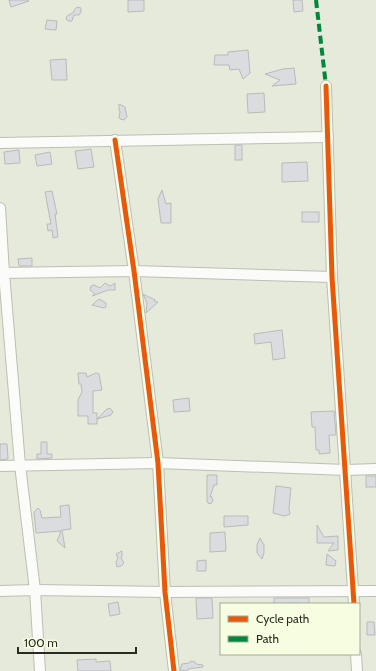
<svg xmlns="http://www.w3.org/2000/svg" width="376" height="671" font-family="Cabin,sans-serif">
<rect width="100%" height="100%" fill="#e6eada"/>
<g fill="#dadce0" stroke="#b8bbb8">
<polygon points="9,0 28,0 29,1 11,7"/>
<polygon points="128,0 144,0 144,11 128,12"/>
<polygon points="293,0 302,0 303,11 294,12"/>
<polygon points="77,7 81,8 81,12 79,15 74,15 72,21 68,21 66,19 67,16 74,12 74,10"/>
<polygon points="47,20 57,21 56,30 45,29"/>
<polygon points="248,50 250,73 243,79 239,69 230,70 229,65 214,65 215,55 228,55 228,52"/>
<polygon points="66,59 67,80 52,80 50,60"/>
<polygon points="294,68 296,84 272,86 280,80 265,74 283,69"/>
<polygon points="264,93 265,112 248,113 247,94"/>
<polygon points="119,104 125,107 127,117 124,120 120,119 119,117 120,112 119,109"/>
<rect x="235" y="145" width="7" height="15"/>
<polygon points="91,149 94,167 78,169 75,151"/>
<polygon points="19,150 20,163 5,164 4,152"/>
<polygon points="50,152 52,164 37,166 35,155"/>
<polygon points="307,162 308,181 282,182 282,163"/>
<polygon points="162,190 166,204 171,203 171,223 161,223 158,199"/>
<polygon points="52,191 57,214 55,214 58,237 53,238 52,230 48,231 47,224 51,224 45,192"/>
<rect x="302" y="212" width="17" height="10"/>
<polygon points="32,258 32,266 19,266 18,259"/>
<polygon points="105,283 110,286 115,283 115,290 108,290 92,296 95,294 90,290 91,286 94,285 100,288"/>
<polygon points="143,294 155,300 154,301 158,302 146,313 147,303"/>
<polygon points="99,299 106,303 106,307 104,308 92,305"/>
<polygon points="282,330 285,358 273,360 271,342 255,344 254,334"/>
<polygon points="78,373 86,373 87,377 96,373 99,374 102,390 93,391 93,413 97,413 97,419 107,409 110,408 113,412 111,415 97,419 97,424 88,424 88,416 78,416 78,400 82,392 81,384 79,384"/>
<polygon points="189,398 190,411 174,412 173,400"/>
<polygon points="334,411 336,435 329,435 330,453 319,454 319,450 316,450 315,427 312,427 311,412"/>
<polygon points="41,442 47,442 47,454 52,454 52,458 37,459 37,454 41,454"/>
<polygon points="0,444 7,444 8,459 0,460"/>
<polygon points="207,475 217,475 217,485 214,485 210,497 211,496 213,500 211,504 208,503 207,501"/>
<rect x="366" y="476" width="10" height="11"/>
<polygon points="276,486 291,488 289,508 290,514 284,516 273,513"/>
<polygon points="69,505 71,529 62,530 65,548 57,541 61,531 36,533 34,512 38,508 40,510 42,518 61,517 60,506"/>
<polygon points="224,516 248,516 248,525 224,527"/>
<polygon points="317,525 324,537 338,536 338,550 328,551 334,543 317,543"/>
<polygon points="225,532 226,551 210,552 210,533"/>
<polygon points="260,538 264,545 264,553 262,559 257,553 257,545"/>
<polygon points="122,551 122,556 121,558 124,563 121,566 117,567 116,562 118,558 116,554"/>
<polygon points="327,554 336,561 335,566 326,565"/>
<polygon points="206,560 206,571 197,571 197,561"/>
<polygon points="196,598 212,598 213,618 197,619"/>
<polygon points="274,598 309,598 309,604 299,604 299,603 274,604"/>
<polygon points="118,602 120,614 110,616 108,604"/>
<polygon points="367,622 374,622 375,635 367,635"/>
<polygon points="96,659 96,662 110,661 111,671 78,671 77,660"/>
<polygon points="191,661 195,662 196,664 203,665 203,667 188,669 187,671 180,670 182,664 189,663"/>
</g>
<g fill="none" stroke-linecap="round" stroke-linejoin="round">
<g stroke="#bcbfb2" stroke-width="12">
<g id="minor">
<polyline points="326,86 332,277 354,604"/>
<polyline points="115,140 134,271 158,463 165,592 174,671"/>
<polyline points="0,143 328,137"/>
<polyline points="0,208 4,273 20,465 35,590 40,671"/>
<polyline points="0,273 134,271 332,277"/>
<polyline points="0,466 158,463 346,470 376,469"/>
<polyline points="0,591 35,590 165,592 376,591"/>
<polyline points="356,654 357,671"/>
</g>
</g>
<use href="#minor" stroke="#fbfcf9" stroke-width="10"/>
<polyline stroke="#00873e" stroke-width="4" stroke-dasharray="8 4" stroke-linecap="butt" points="316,0 326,86"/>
<g stroke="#f7fde1" stroke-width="8">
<g id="cycleway">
<polyline points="326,86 332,277 354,604"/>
<polyline points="115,140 134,271 158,463 165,592 174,671"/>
</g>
</g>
<use href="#cycleway" stroke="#e8590c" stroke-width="5"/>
</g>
<rect x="220" y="603" width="140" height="52" fill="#f7fde1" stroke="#a5a994"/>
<rect x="228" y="616" width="20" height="6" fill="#e8590c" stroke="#a5a994"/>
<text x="256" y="623" font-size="12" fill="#292b21">Cycle path</text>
<rect x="228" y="636" width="20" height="6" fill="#00873e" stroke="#a5a994"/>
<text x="256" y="643" font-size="12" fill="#292b21">Path</text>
<path d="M18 647v6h118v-6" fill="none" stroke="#292b21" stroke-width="2"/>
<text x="24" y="647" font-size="12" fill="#292b21" stroke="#f7fde1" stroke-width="3" paint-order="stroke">100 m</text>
</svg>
